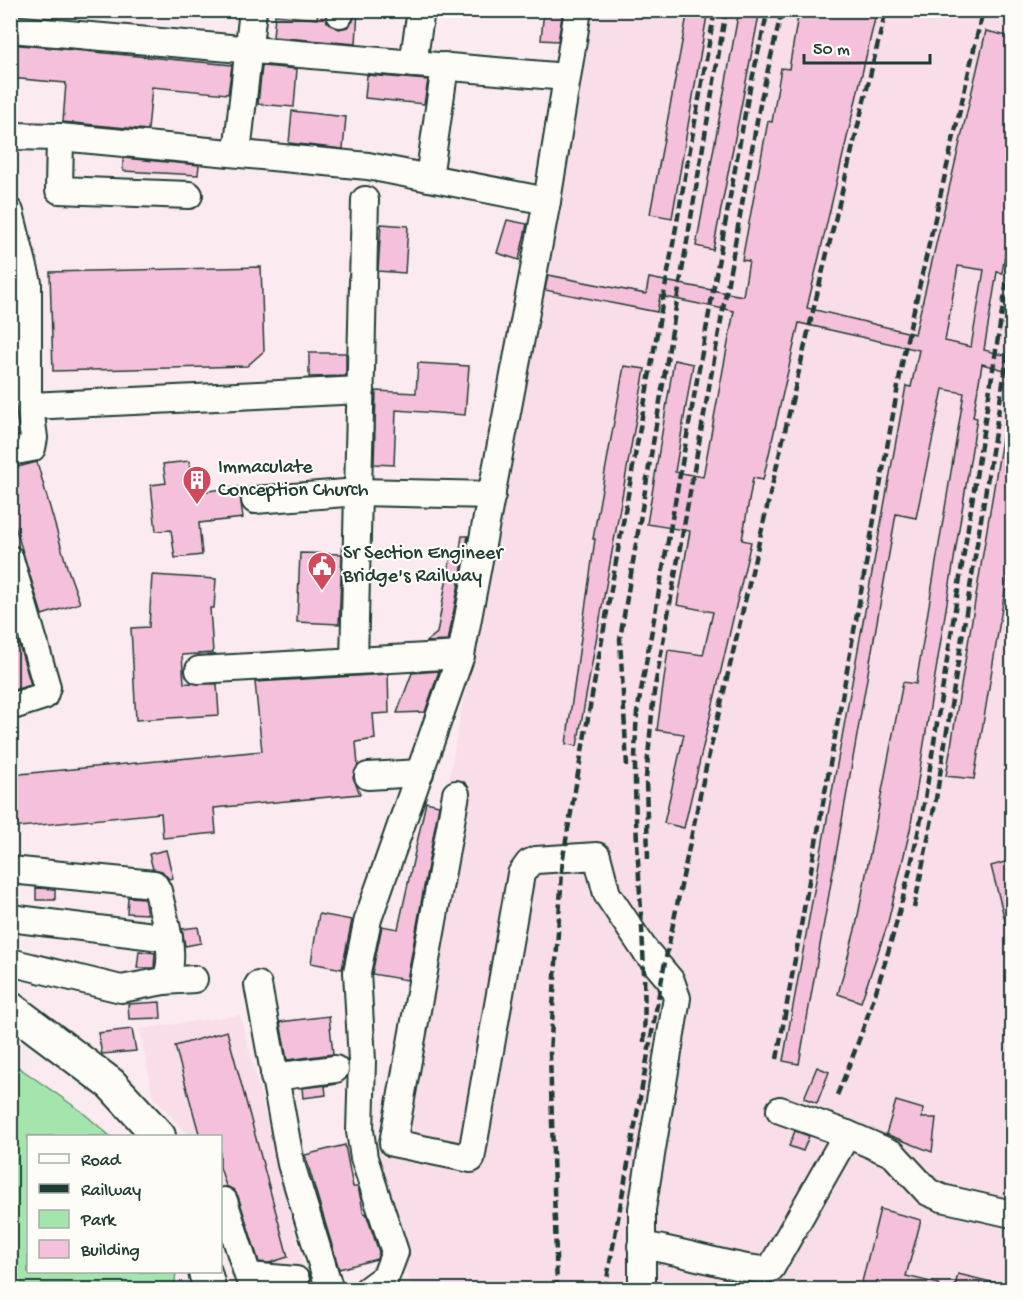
<svg xmlns="http://www.w3.org/2000/svg" width="1023" height="1300" font-family="'Gochi Hand',sans-serif">
<rect width="100%" height="100%" fill="#fbeaef"/>
<filter id="ink" filterUnits="userSpaceOnUse"><feTurbulence type="fractalNoise" baseFrequency=".0167" numOctaves="2"/><feDisplacementMap in="SourceGraphic" scale="12" xChannelSelector="R" yChannelSelector="G"/><feConvolveMatrix kernelMatrix="1 2 1 2 8 2 1 2 1" color-interpolation-filters="sRGB"/></filter>
<g filter="url(#ink)">
<g fill="#f9dde9">
<polygon points="589,11 1012,11 1012,1289 411,1289 378,1170"/>
<polygon points="240,1015 309,1289 280,1289 221,1222 220,1136 190,1136 153,1096 140,1029"/>
</g>
<polygon fill="#a4e5ae" stroke="#629171" stroke-width="1.5" points="11,1062 81,1111 110,1136 28,1136 28,1272 176,1272 174,1289 11,1289"/>
<g fill="#f5c0db" stroke="#1f3d34" stroke-width="1.5" fill-rule="evenodd">
<polygon points="318,10 325,10 327,22 339,29 348,27 353,21 355,10 358,10 356,44 273,37 275,15 317,19"/>
<polygon points="544,10 563,10 558,41 541,40"/>
<polygon points="688,10 708,10 672,218 650,214"/>
<polygon points="739,10 760,10 713,250 696,246"/>
<path d="M799 10H877L807 308 915 334 986 31 1012 37V212L1002 273 997 272 984 350 1012 357V372L982 364 973 417 977 418 910 830 887 926 861 1002 838 994 856 926 903 682 916 684 964 393 943 389 916 518 896 514 799 1064 783 1061 906 386 911 387 919 350 799 323 763 480 753 478 742 540 751 542 684 828 664 823 684 734 657 730 668 650 703 655 713 612 677 605 690 531 647 524 674 360 693 364 675 472 703 477 734 311 660 296 657 312 545 290 548 275 646 294 649 278 743 296 749 261 742 260 768 121 772 122 781 68 789 69ZM958 266 984 270 971 347 945 341Z"/>
<polygon points="10,44 232,65 228,94 152,87 148,130 63,122 66,83 10,78"/>
<polygon points="262,66 297,69 294,107 258,104"/>
<polygon points="367,75 428,80 424,104 365,98"/>
<polygon points="292,111 346,117 343,149 289,143"/>
<polygon points="123,158 199,165 198,175 123,171"/>
<polygon points="507,220 527,224 519,260 497,253"/>
<polygon points="381,224 408,226 405,273 378,271"/>
<polygon points="261,267 264,351 247,366 53,371 50,272"/>
<polygon points="309,353 346,353 346,376 309,377"/>
<polygon points="10,354 13,354 14,403 10,403"/>
<polygon points="418,363 469,366 465,415 396,410 394,465 374,464 376,391 416,393"/>
<polygon points="624,366 645,369 577,746 566,744 595,539 593,539"/>
<polygon points="1005,421 1012,422 1012,547 974,779 946,776"/>
<polygon points="189,461 193,493 239,487 243,518 199,523 202,555 175,558 171,530 156,531 151,485 166,483 163,464"/>
<polygon points="37,462 67,567 80,603 42,615 10,510 10,469"/>
<polygon points="462,536 468,536 448,641 426,642 437,633 451,555 459,556"/>
<polygon points="300,553 342,554 339,624 297,622"/>
<polygon points="152,575 216,579 214,608 210,608 213,653 182,655 184,683 217,684 219,715 136,720 131,628 149,627"/>
<polygon points="12,621 31,685 10,691 10,622"/>
<polygon points="439,671 425,712 397,713 412,673"/>
<polygon points="388,674 389,713 373,714 375,739 356,742 358,766 353,777 360,794 214,808 216,833 163,838 161,813 10,828 10,775 262,751 255,682"/>
<polygon points="426,802 439,805 407,980 372,974 382,926 398,929"/>
<polygon points="166,850 173,878 169,879 162,871 153,869 149,854"/>
<polygon points="1012,860 1012,931 1008,932 991,866"/>
<polygon points="36,888 55,889 55,900 36,900"/>
<polygon points="128,897 144,898 147,914 127,913"/>
<polygon points="319,914 352,920 342,969 311,963"/>
<polygon points="198,927 201,943 185,946 182,929"/>
<polygon points="139,951 155,953 154,968 137,968"/>
<polygon points="160,1002 161,1018 129,1019 128,1004"/>
<polygon points="329,1016 333,1054 287,1060 280,1022"/>
<polygon points="132,1029 136,1051 102,1054 98,1033"/>
<polygon points="227,1031 288,1257 269,1263 259,1262 238,1196 234,1190 226,1186 220,1167 220,1137 200,1137 175,1046"/>
<polygon points="817,1067 829,1072 817,1103 804,1098"/>
<polygon points="337,1084 325,1086 326,1095 303,1098 302,1088"/>
<polygon points="896,1101 923,1109 922,1118 936,1118 932,1152 886,1134"/>
<polygon points="795,1131 809,1136 803,1151 789,1146"/>
<polygon points="345,1145 353,1187 358,1187 364,1214 366,1213 379,1252 377,1259 339,1269 305,1155"/>
<polygon points="880,1209 921,1220 906,1276 939,1284 939,1290 860,1290"/>
<polygon points="958,1274 1000,1284 999,1290 954,1290"/>
</g>
<g fill="none" stroke-linecap="round" stroke-linejoin="round">
<g stroke="#1f3d34" stroke-width="30">
<g id="minor">
<polyline points="340,14 340,10"/>
<polyline points="10,29 566,77"/>
<polyline points="413,64 421,10"/>
<polyline points="10,136 60,137 368,166 547,201"/>
<polyline points="60,137 59,190 189,195"/>
<polyline points="237,153 253,10"/>
<polyline points="429,178 445,66"/>
<polyline points="10,212 28,283 28,393 34,438 32,448 10,452"/>
<polyline points="30,406 361,390"/>
<polyline points="255,500 358,492 492,495"/>
<polyline points="10,559 47,687 44,696 10,707"/>
<polyline points="354,661 365,200"/>
<polyline points="199,670 461,655"/>
<polyline points="368,776 420,773"/>
<polyline points="456,794 393,1143 471,1159 521,874 529,863 536,860 597,856 607,894 644,949 671,981 677,998 642,1209 642,1290"/>
<path d="M10 870 154 884 158 891C163 914 179 961 164 981L121 989 10 962"/>
<polyline points="10,918 169,938"/>
<polyline points="164,981 194,979"/>
<polyline points="258,985 291,1164 330,1290"/>
<polyline points="274,1077 335,1069"/>
<polyline points="780,1110 847,1134"/>
<polyline points="220,1202 224,1201 248,1276 296,1280"/>
<path d="M641 1246C669 1246 753 1276 771 1268L847 1134 893 1154 928 1192 942 1198 1012 1214"/>
<polyline points="367,1290 386,1276 395,1252 364,1158 360,1131 362,1061 357,972 368,919 461,655 547,201 578,10"/>
</g>
</g>
<g stroke="#1f3d34" stroke-width="36">
<g id="major">
<polyline points="10,1008 111,1084 159,1136"/>
<polyline points="205,1272 210,1290"/>
</g>
</g>
<use href="#minor" stroke="#fdfcf7" stroke-width="26"/>
<use href="#major" stroke="#fdfcf7" stroke-width="32"/>
<g stroke="#1f3d34" stroke-width="4.5" stroke-dasharray="9 4.5" stroke-linecap="butt">
<polyline points="627,766 620,639 726,10"/>
<polyline points="648,859 646,778 654,692 761,99 782,10"/>
<polyline points="914,908 936,799 1012,327"/>
<path d="M644 1042C648 932 629 823 637 713L748 97 768 10"/>
<polyline points="777,1059 904,353 983,10"/>
<path d="M837 1095C878 999 905 901 925 799L1012 249"/>
<polyline points="557,1290 550,1053 563,857 715,10"/>
<polyline points="605,1290 663,972 704,776 814,307 886,10"/>
</g>
</g>
</g>
<defs>
<g id="building-pin" transform="scale(1.5)"><path d="M0 17L-7.5 6A9.5 9.5 0 1 1 7.5 6Z" fill="#d1495b" stroke="#fdfcf7"/><path d="M-4-6H4V6H1V3H-1V6H-4ZM-2.5-4.3h1.7v1.8h-1.7ZM.8-4.3h1.7v1.8H.8ZM-2.5-1h1.7V.8h-1.7ZM.8-1h1.7V.8H.8Z" fill="#fff"/></g>
<g id="civic-pin" transform="scale(1.5)"><path d="M0 17L-7.5 6A9.5 9.5 0 1 1 7.5 6Z" fill="#d1495b" stroke="#fdfcf7"/><path d="M-.6-6.5H3V-4.5H.6V-3L4-1V1h2V6H-6V1h2V-1L-.6-3ZM-1.2 2.5V6h2.4V2.5Z" fill="#fff"/></g>
</defs>
<g fill-rule="evenodd">
<use href="#building-pin" x="197" y="480"/>
<use href="#civic-pin" x="322" y="566"/>
</g>
<g text-anchor="middle" dominant-baseline="central" stroke-width="4.5" stroke-linejoin="round" paint-order="stroke">
<g font-size="20" fill="#1f3d34" stroke="#fdfcf7" text-anchor="start">
<text x="218" y="468">Immaculate<tspan x="218" dy="23">Conception Church</tspan></text>
<text x="343" y="554">Sr Section Engineer<tspan x="343" dy="23">Bridge's Railway</tspan></text>
</g>
</g>
<rect width="1023" height="1300" fill="none" stroke="#fdfcf7" stroke-width="36"/>
<rect x="18" y="18" width="987" height="1264" fill="none" stroke="#1f3d34" stroke-width="2" filter="url(#ink)"/>
<rect x="27" y="1135" width="195" height="138" fill="#fdfcf7" stroke="#a4b0a9" stroke-width="1.5"/>
<rect x="39" y="1154" width="30" height="9" fill="#fdfcf7" stroke="#a4b0a9" stroke-width="1.5"/>
<text x="81" y="1165" font-size="18" fill="#1f3d34">Road</text>
<rect x="39" y="1184" width="30" height="9" fill="#1f3d34" stroke="#a4b0a9" stroke-width="1.5"/>
<text x="81" y="1195" font-size="18" fill="#1f3d34">Railway</text>
<rect x="39" y="1210" width="30" height="18" fill="#a4e5ae" stroke="#a4b0a9" stroke-width="1.5"/>
<text x="81" y="1225" font-size="18" fill="#1f3d34">Park</text>
<rect x="39" y="1240" width="30" height="18" fill="#f5c0db" stroke="#a4b0a9" stroke-width="1.5"/>
<text x="81" y="1255" font-size="18" fill="#1f3d34">Building</text>
<path d="M804 54v9h126v-9" fill="none" stroke="#1f3d34" stroke-width="3"/>
<text x="813" y="54" font-size="18" fill="#1f3d34" stroke="#fdfcf7" stroke-width="4.5" paint-order="stroke">50 m</text>
</svg>
